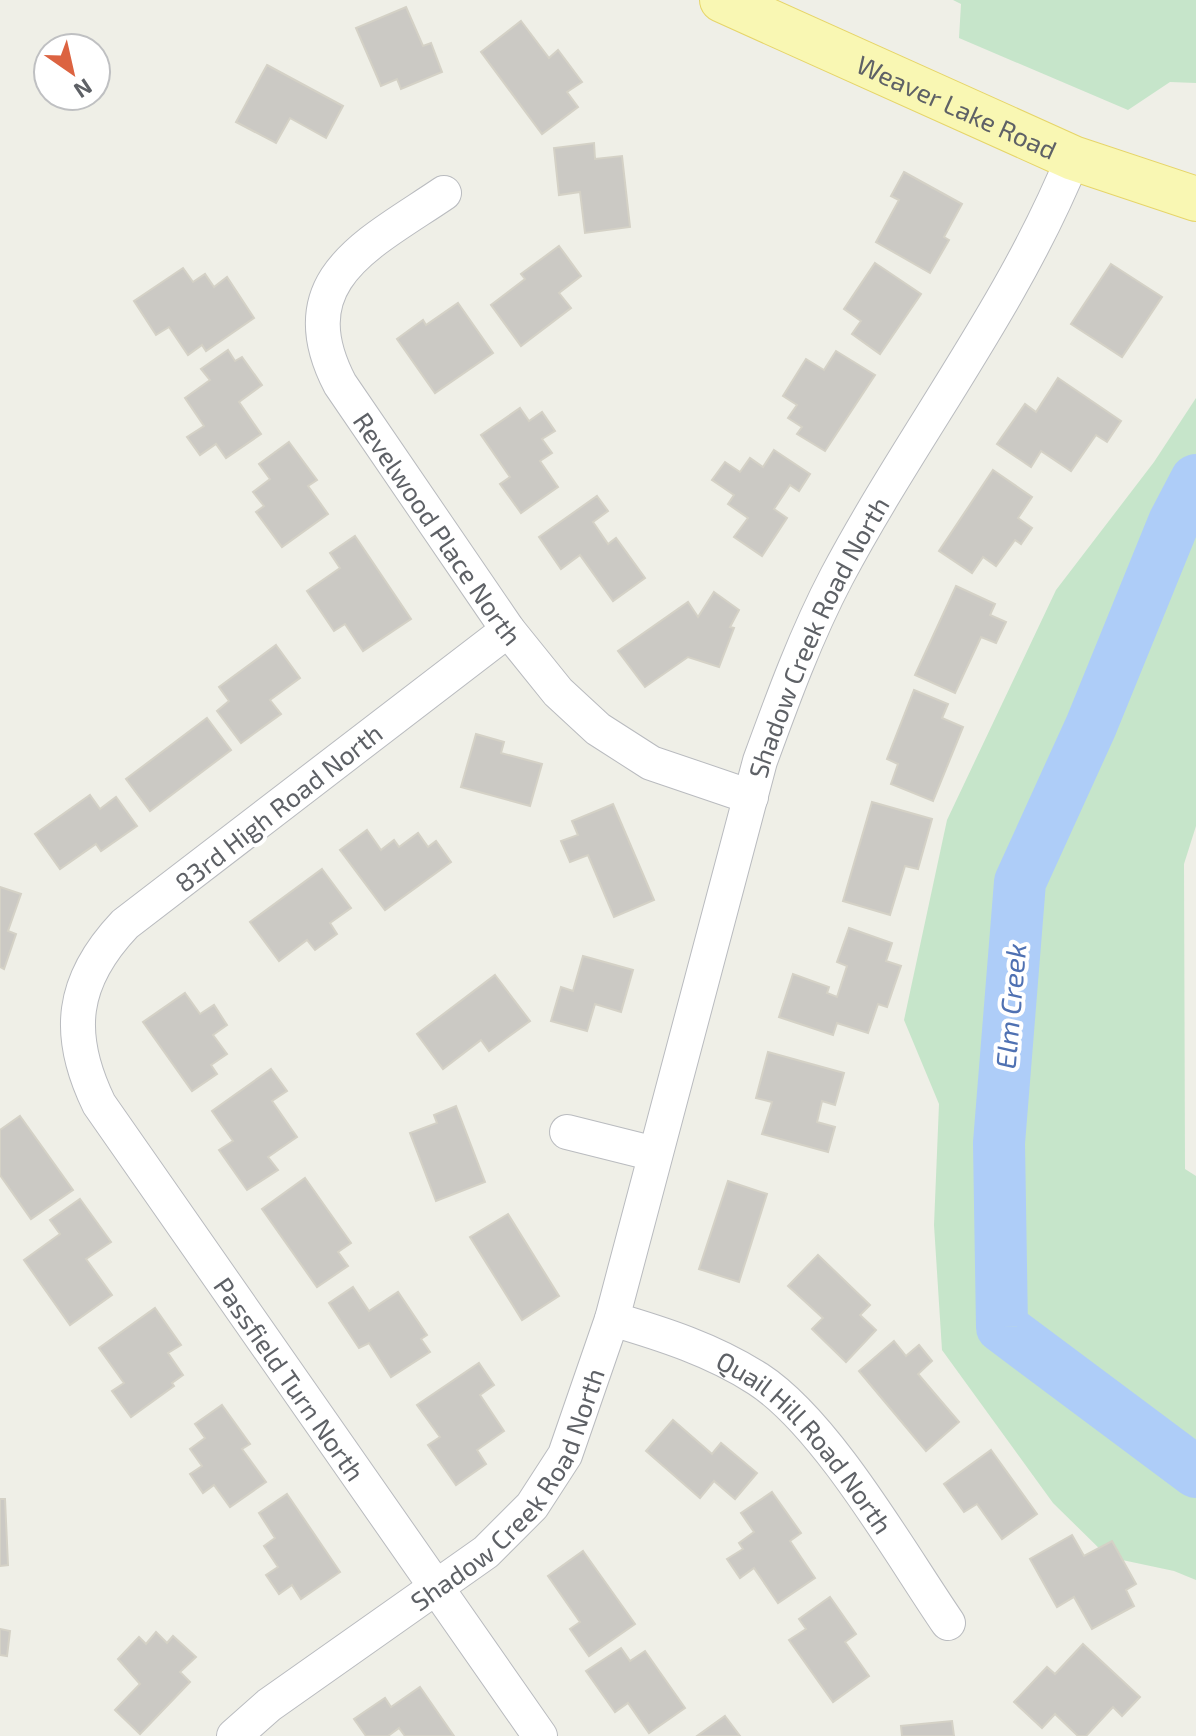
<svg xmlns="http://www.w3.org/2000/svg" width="1196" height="1736" font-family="'Exo 2',sans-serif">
<rect width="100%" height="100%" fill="#efefe7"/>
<g fill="#c6e5ca">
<polygon points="953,0 1196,0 1196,83 1170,82 1128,110 959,38 961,4"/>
<polygon points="1196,398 1196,826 1184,864 1185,1169 1196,1176 1196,1580 1174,1571 1108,1557 1053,1503 942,1350 934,1225 939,1104 904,1020 947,820 1056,590 1154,462"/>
</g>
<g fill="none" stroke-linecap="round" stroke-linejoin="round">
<polyline stroke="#aecdf8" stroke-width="52" points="1196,480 1174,522 1091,726 1020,882 999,1143 1002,1327 1196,1472"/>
</g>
<g fill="#cbc9c4" stroke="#d4d1c6" stroke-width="2">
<polygon points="406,7 423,46 431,43 442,72 401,89 397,79 381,86 356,28"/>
<polygon points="521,21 549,58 558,50 582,82 567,92 578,107 542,134 481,52"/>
<polygon points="267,65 343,106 326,138 290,118 276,143 236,122"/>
<polygon points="594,143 595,159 622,156 630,227 585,233 580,192 559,195 554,148"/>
<polygon points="904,172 962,204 944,237 949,240 930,273 876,242 899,200 891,196"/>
<polygon points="559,246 581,276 559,293 571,308 521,346 491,305 525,279 521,274"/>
<polygon points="875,263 921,294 880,354 852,334 861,321 844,309"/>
<polygon points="1111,264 1162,297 1122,357 1071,324"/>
<polygon points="183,268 193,282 205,274 214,287 227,277 254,318 206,351 202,345 188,355 169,327 156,335 134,301"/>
<polygon points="458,303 493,353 435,393 397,339 423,320 426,325"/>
<polygon points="228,350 235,361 242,357 262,385 239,402 261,434 226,458 216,444 200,455 187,437 204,426 185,398 210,380 201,369"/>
<polygon points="836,351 875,375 825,451 797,434 802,427 788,418 797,405 783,396 806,359 824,370"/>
<polygon points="1058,378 1121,421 1107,442 1096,435 1071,471 1041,451 1031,467 997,444 1025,404 1036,412"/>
<polygon points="520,408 529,421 542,412 555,431 542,439 552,453 540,461 558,487 521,513 500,484 510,477 481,435"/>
<polygon points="289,442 317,480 308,486 328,514 282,547 256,512 264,506 253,492 270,479 259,464"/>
<polygon points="774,450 810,474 799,491 790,485 774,509 787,518 762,556 734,537 748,518 728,504 734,495 712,480 725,462 740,472 750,458 763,467"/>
<polygon points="993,470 1032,497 1018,518 1032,528 1021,544 1015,540 996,566 983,557 972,573 939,551"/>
<polygon points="597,496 608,511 593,522 608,544 616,538 645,578 613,601 580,555 561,569 539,537"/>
<polygon points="355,536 411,619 363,651 345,624 334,631 307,591 340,568 330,553"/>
<polygon points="956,586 995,604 990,615 1006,622 996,643 981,637 955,693 915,675"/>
<polygon points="714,592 739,610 730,627 734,628 719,667 688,657 645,687 618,651 688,602 698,617"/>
<polygon points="276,645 300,678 270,700 281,714 241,743 217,711 229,701 219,687"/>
<polygon points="914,690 948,704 942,718 963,727 933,801 891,784 898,764 887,759"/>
<polygon points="207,718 231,750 150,811 126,779"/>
<polygon points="476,734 504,742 501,753 542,764 530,806 461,787"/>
<polygon points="90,795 100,809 116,797 137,826 101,851 96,844 60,869 35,834"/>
<polygon points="872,802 932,819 918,869 905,866 890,915 843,901"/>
<polygon points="613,804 654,900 614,917 588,855 570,862 561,841 578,835 572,821"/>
<polygon points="367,830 381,850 394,840 399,847 418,833 428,847 436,841 451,862 385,910 340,850"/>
<polygon points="322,869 351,908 330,923 337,934 315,950 307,940 279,961 250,922"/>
<polygon points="0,887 21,894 8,931 16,934 4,969 0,967"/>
<polygon points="849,928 892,943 886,961 901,966 887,1007 878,1004 868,1033 837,1023 833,1035 779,1017 793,974 829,987 827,993 837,997 847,966 837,962"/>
<polygon points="583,956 633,970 621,1012 595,1004 587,1031 551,1021 561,987 573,991"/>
<polygon points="495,975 530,1021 489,1051 481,1040 443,1069 417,1034"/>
<polygon points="185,993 200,1014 214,1005 227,1025 213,1035 227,1054 211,1065 217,1074 192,1091 143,1022"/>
<polygon points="768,1052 844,1073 835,1105 822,1101 817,1122 835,1127 828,1152 762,1134 772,1102 756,1098"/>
<polygon points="271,1069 287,1091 272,1101 297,1137 268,1157 278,1170 247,1190 219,1150 233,1141 212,1111"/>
<polygon points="456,1106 485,1182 436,1201 410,1133 437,1123 434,1115"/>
<polygon points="20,1116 73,1190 31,1219 0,1175 0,1130"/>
<polygon points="305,1178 351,1243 338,1252 348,1266 317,1287 262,1209"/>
<polygon points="728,1181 767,1194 739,1282 699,1269"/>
<polygon points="80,1199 111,1242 86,1259 112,1295 70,1325 24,1260 60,1234 50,1220"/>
<polygon points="508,1214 559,1296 522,1320 470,1237"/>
<polygon points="818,1255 870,1305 860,1315 876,1330 846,1362 812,1329 823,1318 788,1286"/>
<polygon points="353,1287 369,1311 398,1292 427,1335 421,1339 430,1352 391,1377 369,1343 359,1348 329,1303"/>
<polygon points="155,1308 181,1345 168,1353 183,1375 172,1383 174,1386 131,1417 112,1391 124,1383 99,1348"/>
<polygon points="894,1341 906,1356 919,1345 932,1361 918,1374 959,1422 926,1451 859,1371"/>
<polygon points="479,1363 494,1385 480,1395 504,1431 477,1450 486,1464 456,1485 428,1445 440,1437 417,1405"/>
<polygon points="222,1405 250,1444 242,1449 266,1482 230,1507 214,1485 203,1493 190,1474 202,1466 190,1449 205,1438 195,1424"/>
<polygon points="673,1420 712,1454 721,1443 757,1473 735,1499 714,1481 700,1498 646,1451"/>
<polygon points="991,1450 1037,1514 1002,1539 977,1504 964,1512 944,1484"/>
<polygon points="772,1492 801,1533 790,1541 815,1578 778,1603 754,1568 740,1578 727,1559 743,1549 739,1543 754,1532 741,1513"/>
<polygon points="287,1494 340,1572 301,1599 292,1585 279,1594 266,1575 278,1567 264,1546 275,1538 259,1513"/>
<polygon points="0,1499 5,1499 8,1565 0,1566"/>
<polygon points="1072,1535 1084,1556 1112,1541 1136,1584 1126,1590 1134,1606 1092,1629 1074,1597 1057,1607 1030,1559"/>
<polygon points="583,1551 635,1624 589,1656 570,1629 580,1622 548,1576"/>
<polygon points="830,1597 856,1634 845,1642 869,1676 833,1702 789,1640 806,1629 799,1619"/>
<polygon points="0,1629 10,1631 7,1656 0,1655"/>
<polygon points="156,1632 167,1643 173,1636 196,1657 180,1672 190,1682 140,1734 115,1710 140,1684 118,1659 139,1637 146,1644"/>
<polygon points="1083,1644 1140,1697 1122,1716 1113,1707 1086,1736 1078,1736 1055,1714 1042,1728 1014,1702 1047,1667 1055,1674"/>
<polygon points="621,1648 630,1661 645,1651 685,1708 649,1733 628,1703 615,1712 586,1671"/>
<polygon points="420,1687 454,1736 405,1736 399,1728 388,1736 366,1736 354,1719 385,1698 391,1707"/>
<polygon points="725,1716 740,1736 697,1736"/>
<polygon points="952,1721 954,1736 902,1736 901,1726"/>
</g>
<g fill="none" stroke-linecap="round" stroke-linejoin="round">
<g stroke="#b9bbbf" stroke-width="36">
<g id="minor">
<path id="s1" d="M444 193C369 244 286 280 340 384L508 630 558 692 598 729 651 763 751 797"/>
<path id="s2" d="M508 630 125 924C71 981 65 1034 99 1104L540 1736"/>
<polyline points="567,1132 655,1154"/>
<path id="s3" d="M612 1319C663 1334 713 1350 758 1379 827 1424 900 1553 948 1623"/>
<path id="s4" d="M234 1736 269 1705 486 1552 532 1506 565 1455 612 1319 760 761C783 698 806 635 837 576 912 435 1013 306 1073 158"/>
</g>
</g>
<g stroke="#e6d569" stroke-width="46">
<g id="major">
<path id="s5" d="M722 0 1073 158 1196 199"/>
</g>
</g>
<use href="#minor" stroke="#fff" stroke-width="34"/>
<use href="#major" stroke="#f9f7b3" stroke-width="44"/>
</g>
<g text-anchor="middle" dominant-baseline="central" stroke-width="8" stroke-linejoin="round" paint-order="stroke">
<g font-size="26" fill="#5e6166" stroke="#fff">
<text stroke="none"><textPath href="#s5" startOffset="258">Weaver Lake Road</textPath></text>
<text stroke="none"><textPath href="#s1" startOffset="424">Revelwood Place North</textPath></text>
<text stroke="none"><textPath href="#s4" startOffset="1296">Shadow Creek Road North</textPath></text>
<text transform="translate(278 807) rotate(-38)">83rd High Road North</text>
<text stroke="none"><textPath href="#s2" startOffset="1014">Passfield Turn North</textPath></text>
<text stroke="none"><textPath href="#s3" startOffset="236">Quail Hill Road North</textPath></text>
<text stroke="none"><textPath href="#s4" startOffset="376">Shadow Creek Road North</textPath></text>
</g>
<g font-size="28" font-style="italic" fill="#4f71b2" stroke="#fff">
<text transform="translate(1010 1006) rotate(-85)">Elm Creek</text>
</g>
</g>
<g transform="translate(72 72) rotate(146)"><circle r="38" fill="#ffffff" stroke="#bfc0c2" stroke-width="2"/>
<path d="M0-6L14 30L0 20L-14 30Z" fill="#dc6341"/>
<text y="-12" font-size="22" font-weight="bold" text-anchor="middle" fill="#5e6166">N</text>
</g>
</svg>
